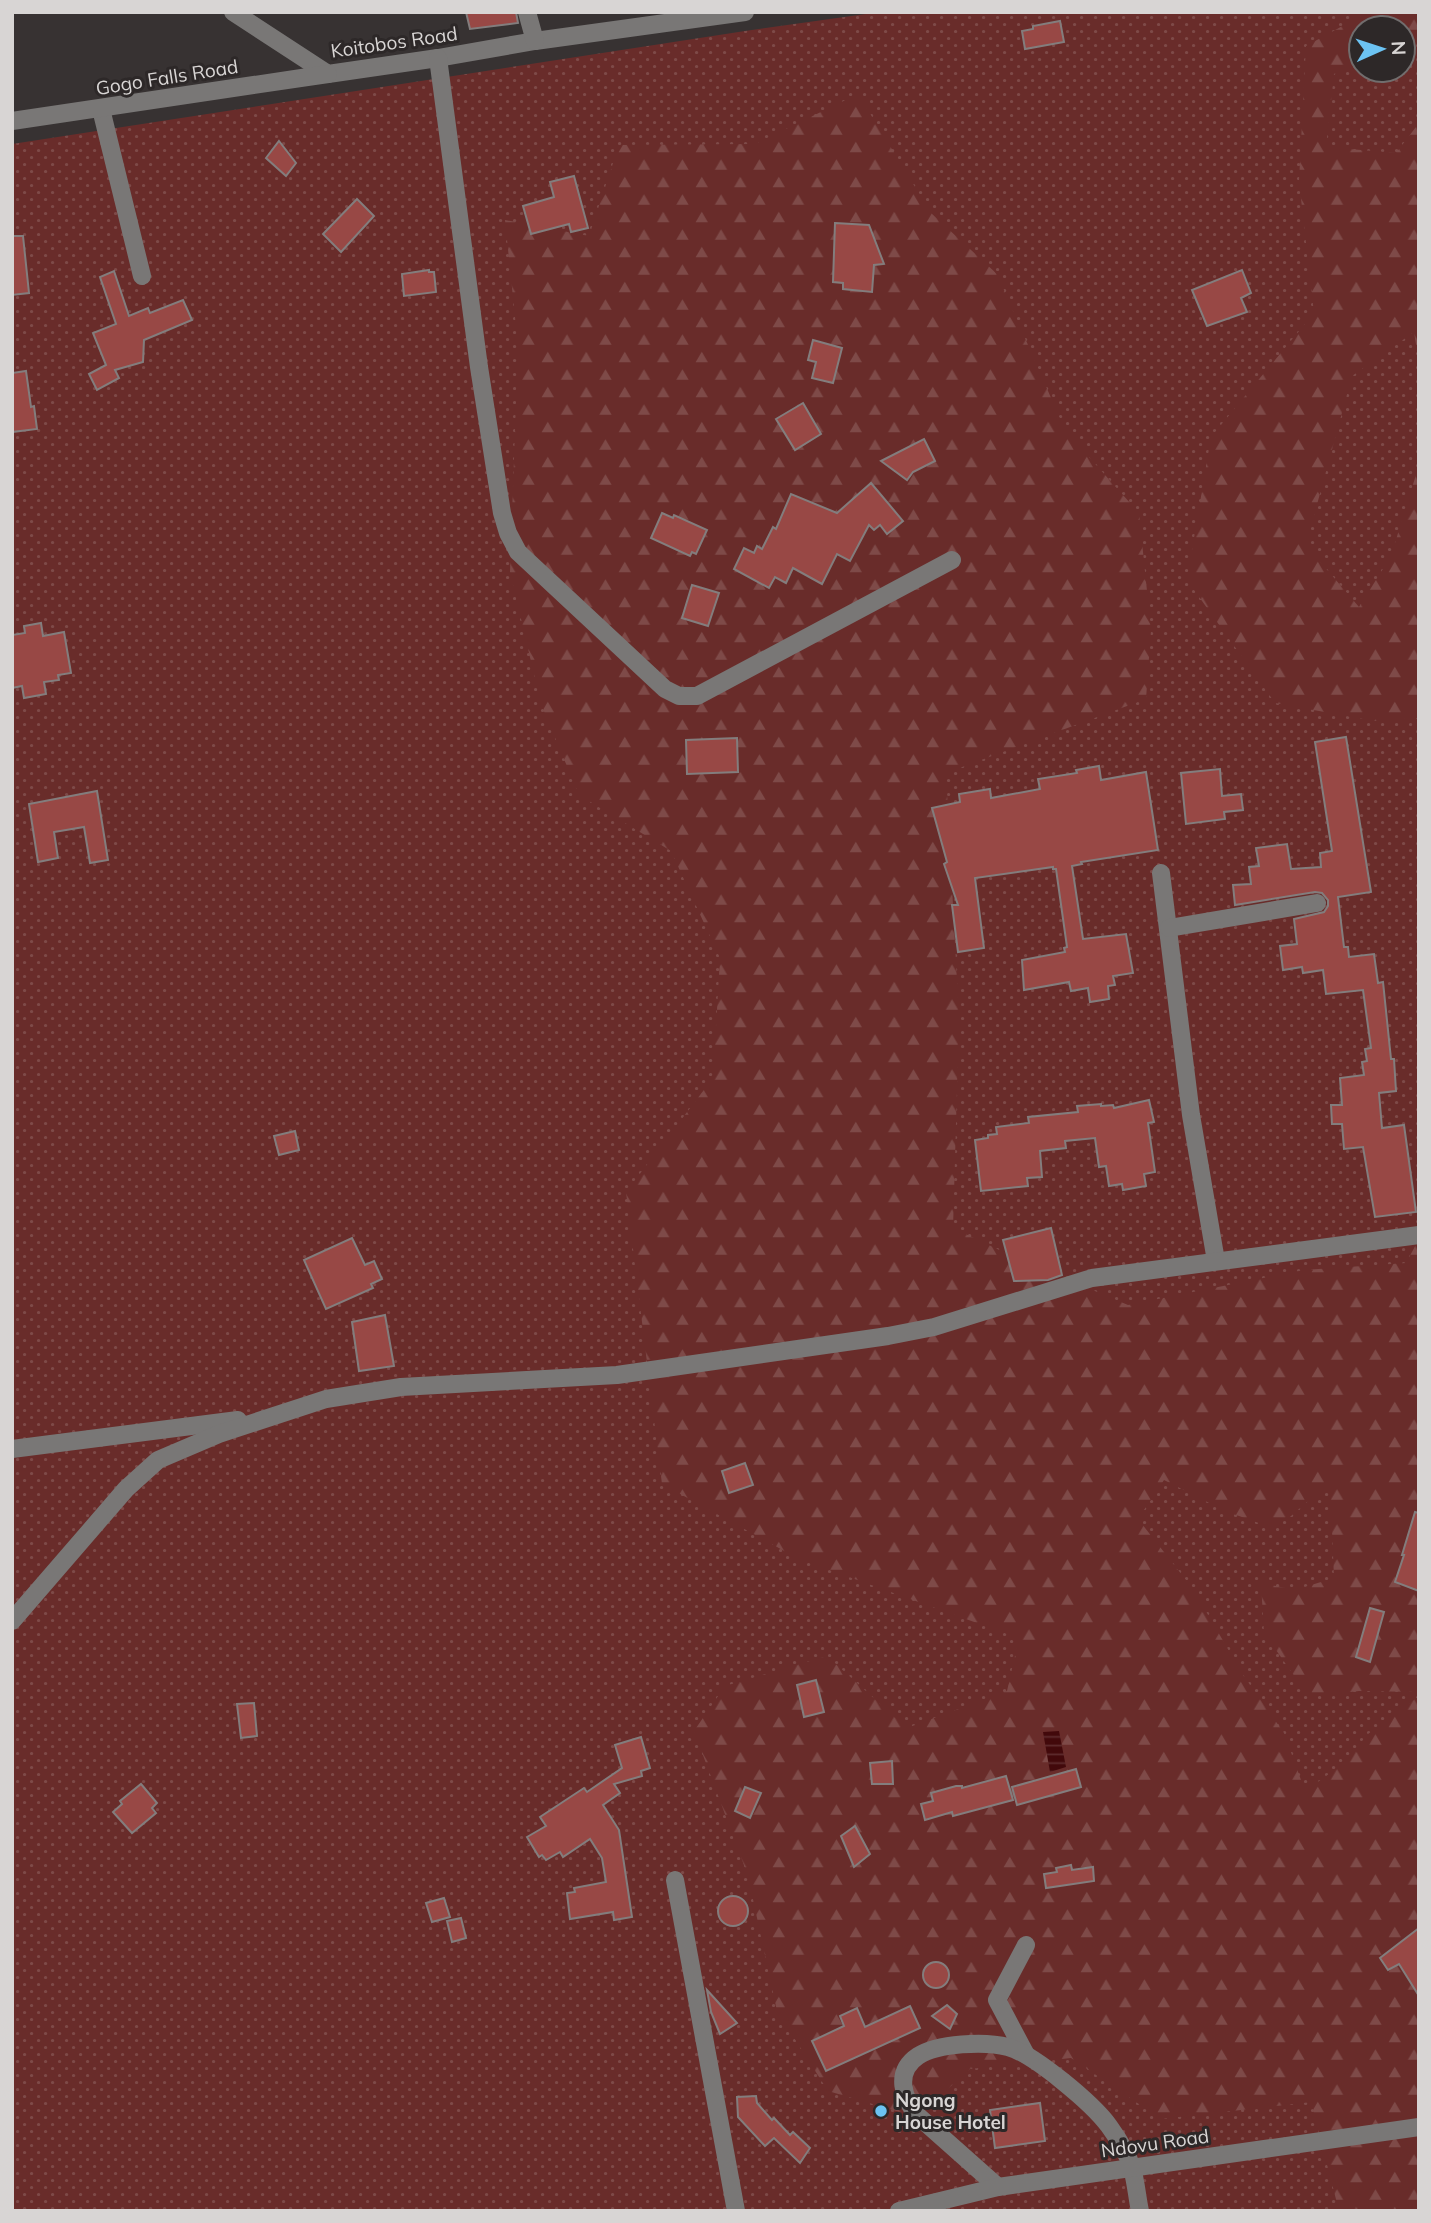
<svg xmlns="http://www.w3.org/2000/svg" width="1431" height="2223" font-family="Mulish,sans-serif">
<defs>
<pattern id="grass-dots" width="8" height="8" patternUnits="userSpaceOnUse" patternTransform="scale(1.75)"><rect width="8" height="8" fill="#692c2a"/><path d="M2 2h.1M6 6h.1" fill="none" stroke="#7e4a48" stroke-width="1.8" stroke-linecap="round"/></pattern>
<pattern id="forest-firs" width="22" height="20" patternUnits="userSpaceOnUse" patternTransform="scale(1.75)"><rect width="22" height="20" fill="#692c2a"/><path d="M5 1l3.5 6h-7zM16 11l3.5 6h-7z" fill="#7e4a48"/></pattern>
<pattern id="water-rules" width="6" height="5" patternUnits="userSpaceOnUse" patternTransform="scale(1.75)"><rect width="6" height="5" fill="#42090b"/><path d="M0 2.5h6" fill="none" stroke="#5d2c2e"/></pattern>
</defs>
<rect width="100%" height="100%" fill="#373232"/>
<path fill="url(#grass-dots)" fill-rule="evenodd" d="M880 12H1419V2211H12V144L745 31ZM1361 28H1403V70H1361Z"/>
<g fill="url(#forest-firs)">
<polygon points="1368,12 1419,12 1419,36 1403,28 1361,28 1361,56 1334,74 1326,147 1396,153 1419,123 1419,363 1414,332 1352,376 1306,545 1359,607 1391,556 1419,465 1419,718 1374,721 1275,703 1187,580 1211,437 1314,313 1299,181 1306,46"/>
<polygon points="858,94 931,213 997,274 1065,430 1139,513 1151,630 1146,699 946,773 959,1019 953,1228 1012,1256 1128,1305 1304,1270 1406,1263 1419,1239 1419,1692 1359,1691 1309,1697 1264,1633 1261,1583 1295,1590 1334,1578 1330,1482 1291,1516 1270,1527 1225,1511 1164,1480 1138,1519 1193,1589 1243,1675 1284,1733 1305,1791 1343,1764 1368,1734 1419,1696 1419,2211 1339,2211 1311,2102 1161,2119 1071,2058 970,2069 917,2117 828,2091 777,2011 748,1876 694,1731 725,1686 827,1656 907,1728 1007,1691 1019,1638 799,1559 662,1484 626,1192 713,1078 720,958 671,851 579,795 541,704 510,572 518,346 505,220 589,236 619,145 755,144"/>
</g>
<polygon fill="url(#water-rules)" points="1059,1731 1066,1767 1050,1772 1043,1732"/>
<g fill="#984845" stroke="#837d7d" stroke-width="2">
<polygon points="466,12 516,12 518,23 470,29"/>
<polygon points="1060,21 1064,42 1025,49 1022,31 1033,29 1033,26"/>
<polygon points="279,141 296,163 286,176 266,158"/>
<polygon points="574,176 588,228 571,232 569,224 531,234 523,206 554,197 550,182"/>
<polygon points="357,199 374,216 341,252 323,234"/>
<polygon points="835,223 869,225 884,264 874,265 872,292 843,289 843,283 833,282"/>
<polygon points="12,236 23,236 29,293 12,295"/>
<polygon points="429,270 429,272 434,272 436,292 404,296 402,274"/>
<polygon points="1242,270 1251,293 1241,298 1247,312 1207,326 1192,290"/>
<polygon points="114,271 129,316 148,308 150,313 183,300 192,320 144,340 143,362 115,370 119,378 97,390 89,374 106,365 93,333 116,324 100,277"/>
<polygon points="813,340 842,348 833,383 812,378 816,362 808,360"/>
<polygon points="26,371 31,407 34,406 37,429 12,432 12,373"/>
<polygon points="803,403 821,434 795,450 776,419"/>
<polygon points="924,439 935,461 913,472 907,480 881,461"/>
<polygon points="871,483 903,521 887,534 880,525 874,530 869,525 850,561 837,554 822,584 793,568 786,583 775,577 769,588 734,569 744,548 754,553 757,546 762,549 773,527 776,529 791,494 837,513"/>
<polygon points="662,513 673,518 674,515 707,530 696,554 692,552 690,556 651,538"/>
<polygon points="692,585 719,593 708,626 682,618"/>
<polygon points="41,623 43,636 64,632 71,673 58,675 59,680 44,682 46,694 24,698 22,686 12,688 12,635 25,633 24,626"/>
<polygon points="1346,737 1371,892 1338,897 1344,947 1348,947 1349,957 1374,954 1378,983 1383,982 1391,1059 1394,1059 1396,1091 1379,1093 1382,1128 1404,1125 1416,1212 1375,1217 1363,1147 1344,1149 1342,1124 1332,1124 1331,1105 1342,1105 1340,1078 1364,1075 1362,1062 1367,1061 1365,1049 1371,1048 1363,990 1326,994 1323,970 1303,973 1302,967 1283,970 1280,946 1297,944 1294,919 1324,912 1328,906 1328,900 1322,893 1315,892 1235,905 1233,885 1251,884 1249,867 1259,866 1256,848 1287,844 1291,869 1321,867 1320,853 1332,851 1315,742"/>
<polygon points="737,738 738,772 687,774 686,740"/>
<polygon points="1099,766 1101,780 1146,772 1158,850 1081,862 1082,864 1072,866 1083,939 1126,934 1133,973 1113,976 1115,985 1108,986 1109,999 1090,1002 1088,988 1071,991 1069,982 1024,990 1022,960 1065,952 1064,948 1067,947 1056,869 1053,869 1053,867 975,878 984,948 958,952 952,905 958,905 944,864 947,862 932,808 960,802 959,794 990,789 991,798 1040,789 1038,779 1077,773 1076,770"/>
<polygon points="1220,769 1222,796 1241,794 1243,810 1224,812 1225,819 1186,824 1181,773"/>
<polygon points="97,791 108,860 90,863 84,827 54,832 58,858 38,862 29,804"/>
<polygon points="1149,1100 1154,1122 1148,1123 1155,1172 1144,1174 1146,1186 1123,1190 1122,1184 1109,1186 1106,1166 1099,1167 1095,1138 1065,1141 1066,1148 1040,1151 1042,1177 1027,1178 1028,1186 981,1191 975,1140 988,1138 988,1135 997,1134 996,1127 1029,1123 1028,1117 1078,1112 1077,1106 1101,1104 1101,1106 1113,1105 1114,1108"/>
<polygon points="295,1131 299,1150 279,1155 274,1136"/>
<polygon points="1051,1228 1062,1275 1048,1280 1014,1281 1003,1240"/>
<polygon points="352,1238 365,1265 374,1261 382,1279 371,1284 373,1288 326,1309 304,1260"/>
<polygon points="385,1315 394,1366 359,1371 352,1322"/>
<polygon points="745,1463 753,1485 729,1493 722,1471"/>
<polygon points="1415,1512 1419,1513 1419,1591 1395,1582 1404,1555 1402,1555"/>
<polygon points="1370,1608 1384,1612 1370,1662 1356,1657"/>
<polygon points="816,1680 824,1712 804,1717 797,1685"/>
<polygon points="254,1703 257,1736 241,1738 237,1704"/>
<polygon points="641,1737 650,1768 641,1771 642,1776 614,1784 620,1793 603,1805 619,1830 632,1917 614,1920 613,1912 570,1919 567,1893 575,1892 574,1888 606,1882 602,1858 590,1839 563,1857 560,1852 546,1860 542,1855 539,1857 527,1837 546,1826 540,1817 584,1788 587,1792 622,1768 615,1745"/>
<polygon points="892,1761 893,1784 872,1784 870,1763"/>
<polygon points="1076,1769 1081,1787 1017,1805 1012,1787"/>
<polygon points="1006,1776 1013,1800 953,1816 952,1812 925,1820 921,1804 933,1801 931,1793 956,1786 962,1786 962,1788"/>
<polygon points="141,1784 157,1803 152,1808 156,1813 132,1833 113,1812 122,1804 120,1801"/>
<polygon points="745,1787 761,1793 750,1818 735,1811"/>
<polygon points="855,1826 870,1854 854,1867 841,1836"/>
<polygon points="1071,1865 1072,1870 1093,1867 1094,1881 1046,1888 1044,1874 1057,1872 1056,1868"/>
<circle cx="733" cy="1911" r="15"/>
<polygon points="444,1898 450,1917 432,1922 426,1903"/>
<polygon points="461,1918 466,1938 452,1942 447,1921"/>
<polygon points="1419,1928 1419,1996 1399,1964 1388,1970 1380,1958"/>
<circle cx="936" cy="1975" r="13"/>
<polygon points="707,1990 737,2023 720,2034 711,2012"/>
<polygon points="947,2005 957,2014 950,2029 932,2016"/>
<polygon points="910,2006 920,2028 826,2071 812,2041 844,2026 840,2016 857,2008 865,2027"/>
<polygon points="756,2096 757,2103 772,2120 774,2118 790,2135 793,2132 810,2148 800,2163 774,2138 765,2146 738,2117 737,2097"/>
<polygon points="1040,2103 1045,2141 995,2148 990,2110"/>
</g>
<g fill="none" stroke-linecap="round" stroke-linejoin="round">
<g stroke="#797776" stroke-width="18">
<polyline points="233,12 328,74 438,58 535,41 745,12"/>
<polyline points="527,12 535,41"/>
<polyline points="438,58 479,367 502,513 508,533 518,552 665,689 679,696 697,696 952,560"/>
<polyline points="101,109 142,276"/>
<polyline points="12,121 328,74"/>
<polyline points="1161,873 1191,1115 1216,1261"/>
<polyline points="1169,928 1317,903"/>
<polyline points="12,1449 238,1420"/>
<polyline points="12,1621 126,1489 158,1460 219,1434 326,1399 401,1387 617,1375 888,1336 934,1327 1092,1278 1419,1235"/>
<polyline points="675,1880 736,2211"/>
<polyline points="1025,2053 997,2000 1026,1945"/>
<path d="M998 2187 918 2116C903 2099 894 2072 918 2056 938 2043 985 2041 1008 2047 1034 2054 1093 2104 1109 2126 1117 2137 1128 2155 1132 2168 1136 2182 1137 2197 1140 2211"/>
<polyline points="899,2211 998,2187 1419,2127"/>
</g>
</g>
<circle fill="#6cc3f2" stroke="#2d2828" stroke-width="2.5" cx="881" cy="2111" r="7"/>
<g text-anchor="middle" dominant-baseline="central" stroke-width="6" stroke-linejoin="round" paint-order="stroke">
<g font-size="19" fill="#d8d5d4" stroke="#2d2828">
<text transform="translate(394 42) rotate(-8)">Koitobos Road</text>
<text transform="translate(167 77) rotate(-9)">Gogo Falls Road</text>
<text transform="translate(1155 2143) rotate(-8)">Ndovu Road</text>
</g>
<g font-size="19" font-weight="bold" fill="#d8d5d4" stroke="#2d2828" text-anchor="start">
<text x="895" y="2100">Ngong<tspan x="895" dy="22">House Hotel</tspan></text>
</g>
</g>
<rect width="1431" height="2223" fill="none" stroke="#d8d5d4" stroke-width="28"/>
<g transform="translate(1382 49) rotate(87)"><circle r="33" fill="#2d2828" stroke="#716d6d" stroke-width="2"/>
<path d="M0-5L12 26L0 18L-12 26Z" fill="#6cc3f2"/>
<text y="-10" font-size="19" font-weight="bold" text-anchor="middle" fill="#d8d5d4">N</text>
</g>
</svg>
